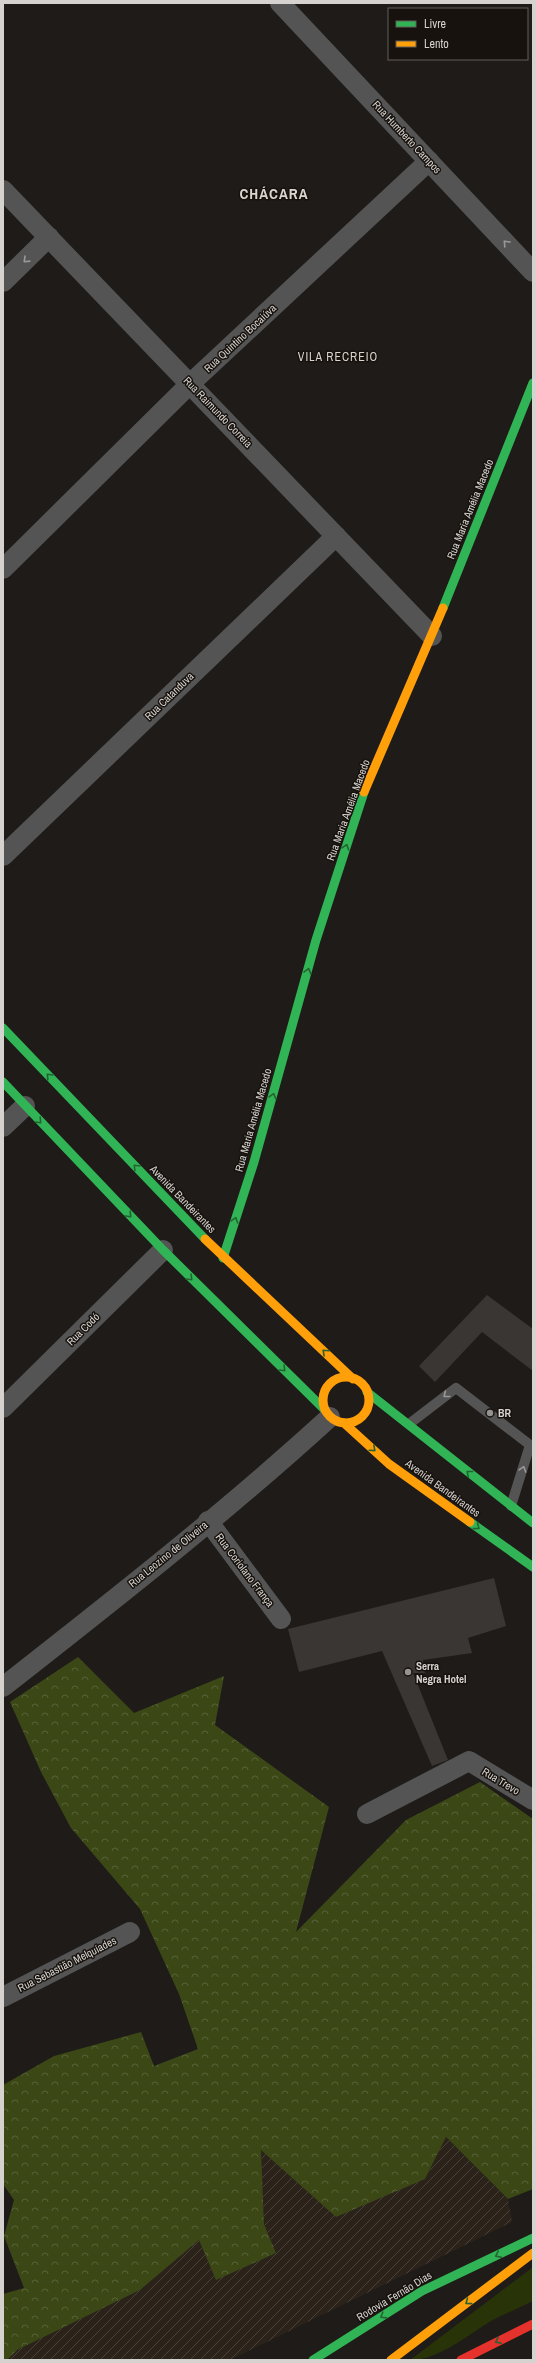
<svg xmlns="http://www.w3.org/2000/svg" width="536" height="2363" font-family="'Archivo Narrow',sans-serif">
<defs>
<pattern id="industrial-furrows" width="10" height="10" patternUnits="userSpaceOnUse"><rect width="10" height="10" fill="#2b221a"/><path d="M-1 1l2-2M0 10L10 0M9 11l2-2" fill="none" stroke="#49413a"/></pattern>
<pattern id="forest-crowns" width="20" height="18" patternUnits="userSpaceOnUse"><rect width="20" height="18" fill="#3b4816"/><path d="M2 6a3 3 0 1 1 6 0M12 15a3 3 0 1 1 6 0" fill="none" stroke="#566237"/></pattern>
</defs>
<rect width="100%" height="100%" fill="#1e1b18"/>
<polygon fill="url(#industrial-furrows)" points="446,2137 508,2199 512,2222 230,2360 7,2360 17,2350 140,2290 199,2240 276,2253 264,2224 261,2150 425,2179"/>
<path fill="#293308" d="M533 2267V2301C519 2308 504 2314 491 2321 466 2336 439 2360 410 2360Z"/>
<polygon fill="url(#forest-crowns)" points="78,1657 134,1713 224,1676 215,1725 329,1807 296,1932 406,1820 480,1782 533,1819 533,2189 508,2199 446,2137 425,2179 336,2217 261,2150 264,2224 276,2253 216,2280 199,2240 140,2290 17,2350 7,2360 3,2360 3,2294 24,2288 4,2236 14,2200 3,2184 3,2085 54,2056 141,2032 154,2066 198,2049 179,1994 140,1909 71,1828 41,1772 10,1702"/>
<g fill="#393634">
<polygon points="487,1295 533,1329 533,1371 482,1332 435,1382 419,1366"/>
<polygon points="494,1578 506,1626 468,1638 472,1653 423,1660 425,1673 413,1673 448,1760 432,1766 382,1651 299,1672 288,1629"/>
</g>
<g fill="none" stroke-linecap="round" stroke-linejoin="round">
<polyline stroke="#555454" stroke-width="10" points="409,1424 456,1388 530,1445 511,1506"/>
<g stroke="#555454" stroke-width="20">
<polyline points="280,3 533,272"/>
<polyline points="3,190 432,636"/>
<polyline points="3,282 49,237"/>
<polyline points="3,569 191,383 429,161"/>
<polyline points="3,856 336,536"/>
<polyline points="3,1127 25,1106"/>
<polyline points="3,1408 163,1250"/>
<polyline points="208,1521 281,1619"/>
<path d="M3 1687C114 1600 226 1512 330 1417"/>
<polyline points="367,1814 469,1761 533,1800"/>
<polyline points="3,1997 130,1932"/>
</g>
<g stroke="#30b455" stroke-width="9">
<polyline points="443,608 533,383"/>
<polyline points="3,1028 205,1239"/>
<polyline points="3,1082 163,1250 325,1410"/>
<polyline points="223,1258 254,1162 316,940 364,792"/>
<polyline points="367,1392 533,1523"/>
<polyline points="470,1522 533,1567"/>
<polyline points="313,2360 422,2291 533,2238"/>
</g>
<g stroke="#ff9f0a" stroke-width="9">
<polyline points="364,792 443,608"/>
<polyline points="205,1239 353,1379"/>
<circle cx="346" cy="1400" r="23"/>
<polyline points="344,1423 389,1464 470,1522"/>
<polyline points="391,2360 533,2253"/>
</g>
<polyline stroke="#e5322d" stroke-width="9" points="461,2360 533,2324"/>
</g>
<defs><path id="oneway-chevron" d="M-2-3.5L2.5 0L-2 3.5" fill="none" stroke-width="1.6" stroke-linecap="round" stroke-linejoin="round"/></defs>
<g stroke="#9b9998">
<use href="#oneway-chevron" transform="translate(506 243) rotate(-133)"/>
<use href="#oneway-chevron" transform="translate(26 260) rotate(136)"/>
<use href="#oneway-chevron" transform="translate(446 1395) rotate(142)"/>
<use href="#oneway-chevron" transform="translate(523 1469) rotate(-73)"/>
</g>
<g stroke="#246331">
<use href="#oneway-chevron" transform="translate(346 847) rotate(-72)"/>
<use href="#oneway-chevron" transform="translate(308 971) rotate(-74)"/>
<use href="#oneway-chevron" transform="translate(49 1076) rotate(-134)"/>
<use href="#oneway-chevron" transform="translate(273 1096) rotate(-74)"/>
<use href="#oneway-chevron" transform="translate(39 1121) rotate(47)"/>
<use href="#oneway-chevron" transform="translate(136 1167) rotate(-134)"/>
<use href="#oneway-chevron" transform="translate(129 1215) rotate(47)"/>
<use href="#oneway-chevron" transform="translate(235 1220) rotate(-72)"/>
<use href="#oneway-chevron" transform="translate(190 1278) rotate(45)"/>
<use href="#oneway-chevron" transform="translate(325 1352) rotate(-137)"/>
<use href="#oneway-chevron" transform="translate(283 1369) rotate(45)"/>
<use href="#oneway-chevron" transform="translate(373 1449) rotate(42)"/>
<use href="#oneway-chevron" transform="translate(469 1473) rotate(-141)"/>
<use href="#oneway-chevron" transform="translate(477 1527) rotate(36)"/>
<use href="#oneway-chevron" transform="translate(498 2255) rotate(154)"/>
<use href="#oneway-chevron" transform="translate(468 2302) rotate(143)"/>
<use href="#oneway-chevron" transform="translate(383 2316) rotate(148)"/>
<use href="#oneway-chevron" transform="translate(498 2341) rotate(153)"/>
</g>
<g fill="#95928f" stroke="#17120d" stroke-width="1.5">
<circle cx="490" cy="1413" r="4"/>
<circle cx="408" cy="1672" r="4"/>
</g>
<g text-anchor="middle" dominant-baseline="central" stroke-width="3" stroke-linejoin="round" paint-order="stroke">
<g font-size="11" fill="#d5d2cf" stroke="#17120d">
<text transform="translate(407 137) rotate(47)">Rua Humberto Campos</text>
<text transform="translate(240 338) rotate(-43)">Rua Quintino Bocaiúva</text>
<text transform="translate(218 412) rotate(46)">Rua Raimundo Correia</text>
<text transform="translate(470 509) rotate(-68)">Rua Maria Amélia Macedo</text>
<text transform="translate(169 696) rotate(-44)">Rua Catanduva</text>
<text transform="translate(348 810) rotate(-70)">Rua Maria Amélia Macedo</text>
<text transform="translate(253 1120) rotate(-74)">Rua Maria Amélia Macedo</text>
<text transform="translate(183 1199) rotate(46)">Avenida Bandeirantes</text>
<text transform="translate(83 1329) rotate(-45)">Rua Codó</text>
<text transform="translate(443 1488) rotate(36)">Avenida Bandeirantes</text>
<text transform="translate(168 1554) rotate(-39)">Rua Leozino de Oliveira</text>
<text transform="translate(245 1570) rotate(53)">Rua Coriolano França</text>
<text transform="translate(501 1781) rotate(31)">Rua Trevo</text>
<text transform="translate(67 1964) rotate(-27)">Rua Sebastião Melquíades</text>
<text transform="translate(394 2296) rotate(-31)">Rodovia Fernão Dias</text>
</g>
<g font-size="11" font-weight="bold" fill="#d5d2cf" stroke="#17120d" text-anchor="start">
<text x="498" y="1413">BR</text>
<text x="416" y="1666">Serra<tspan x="416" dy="13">Negra Hotel</tspan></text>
</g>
<g font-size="12" letter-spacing="1" fill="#dcd5cf" stroke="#17120d">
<text x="338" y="357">VILA RECREIO</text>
</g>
<g font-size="15" font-weight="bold" letter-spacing="1" fill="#dcd5cf" stroke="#17120d">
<text x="274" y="193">CHÁCARA</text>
</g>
</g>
<rect width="536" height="2363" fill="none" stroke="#d5d2cf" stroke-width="8"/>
<rect x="388" y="8" width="140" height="52" fill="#17120d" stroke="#635f5b"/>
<rect x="396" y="21" width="20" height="6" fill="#30b455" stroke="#635f5b"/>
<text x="424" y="28" font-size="12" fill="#d5d2cf">Livre</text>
<rect x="396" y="41" width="20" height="6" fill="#ff9f0a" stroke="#635f5b"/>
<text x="424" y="48" font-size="12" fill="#d5d2cf">Lento</text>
</svg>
